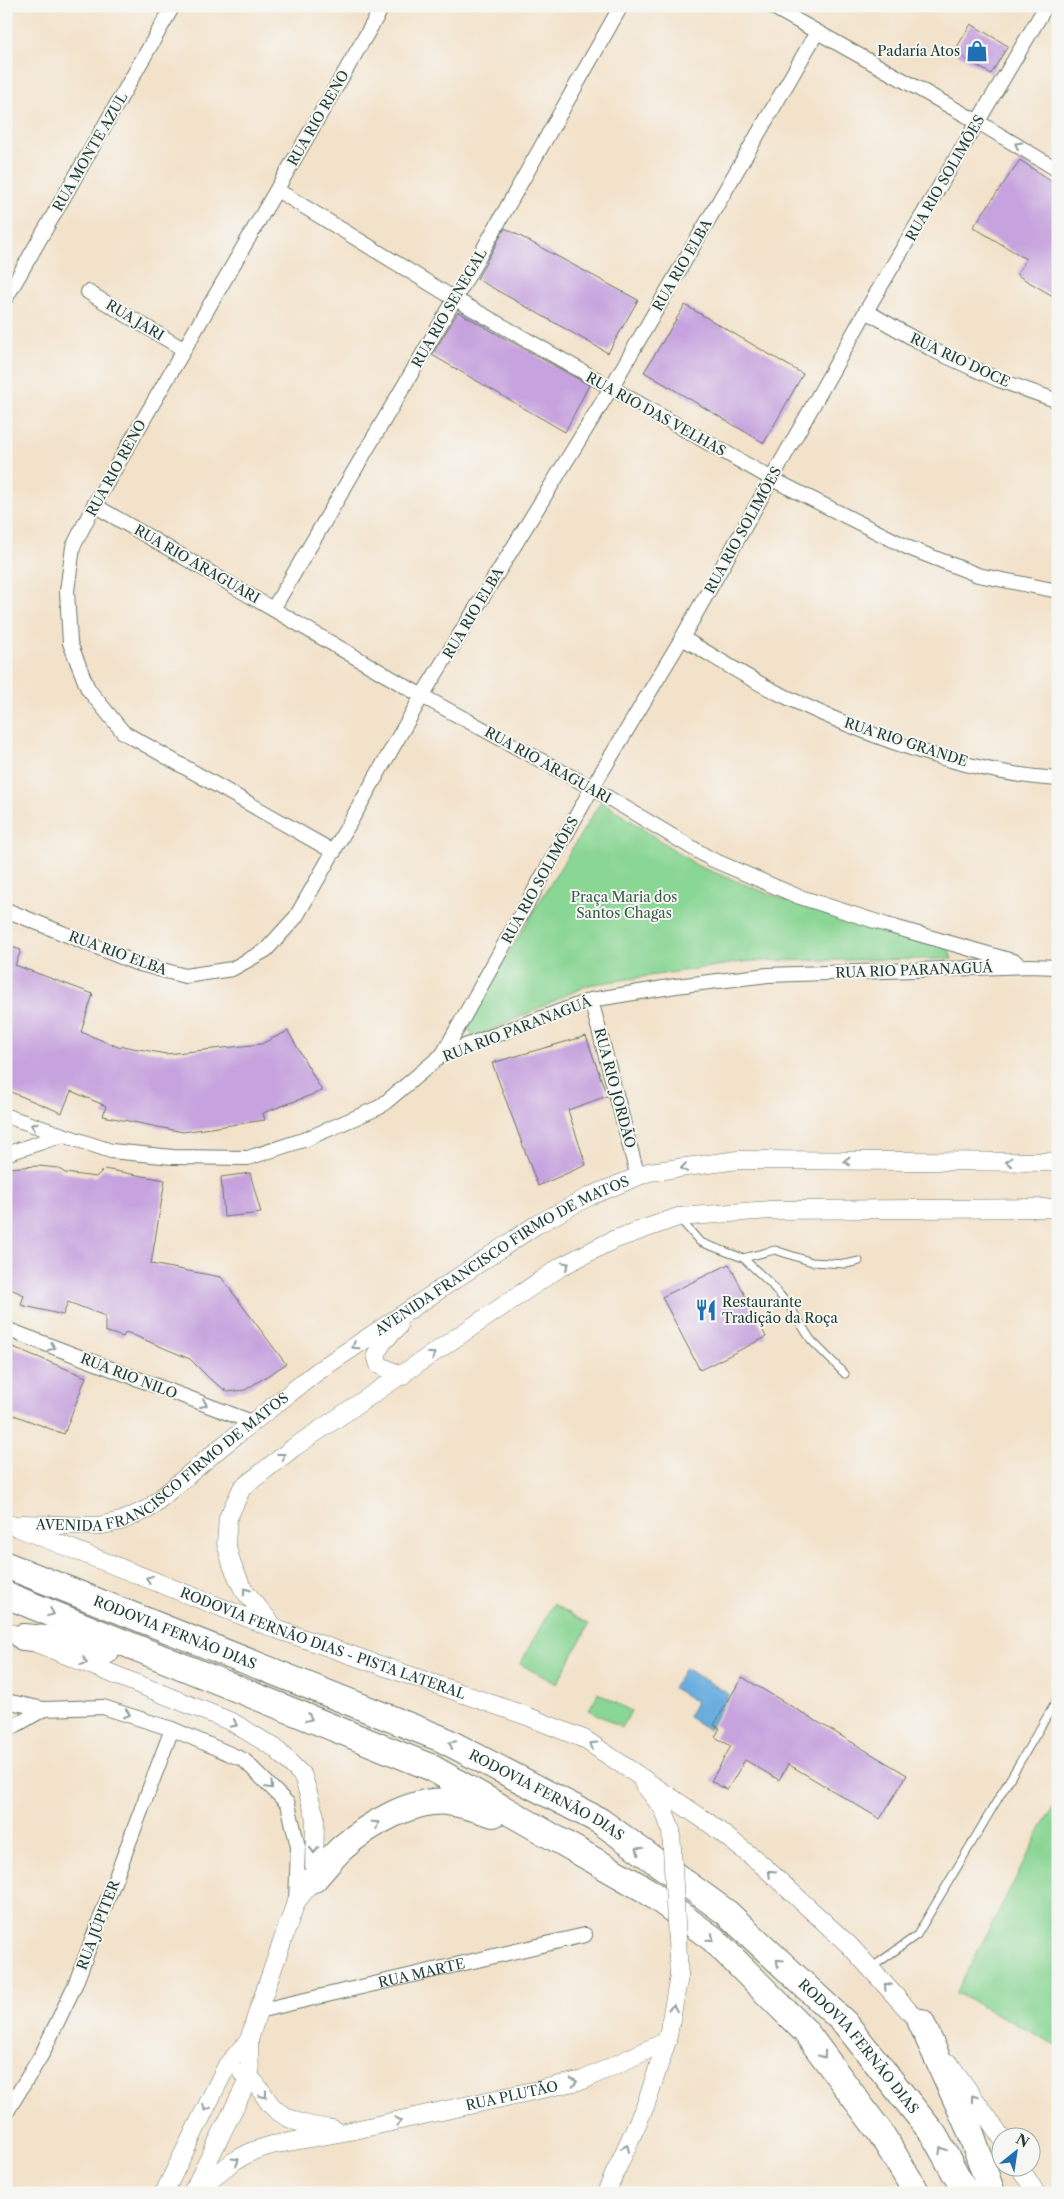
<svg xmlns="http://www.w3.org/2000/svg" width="1064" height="2199" font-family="'Libre Caslon Text',serif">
<rect width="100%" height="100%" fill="#f6f6f2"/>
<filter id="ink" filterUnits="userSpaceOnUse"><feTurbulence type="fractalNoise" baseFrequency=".02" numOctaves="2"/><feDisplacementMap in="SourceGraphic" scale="10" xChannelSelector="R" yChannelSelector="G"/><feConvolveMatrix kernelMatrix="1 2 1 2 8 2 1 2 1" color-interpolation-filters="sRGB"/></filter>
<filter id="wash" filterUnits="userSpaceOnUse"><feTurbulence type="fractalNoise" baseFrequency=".0096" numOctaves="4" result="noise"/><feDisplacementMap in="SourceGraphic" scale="20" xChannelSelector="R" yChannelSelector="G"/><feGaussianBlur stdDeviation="1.12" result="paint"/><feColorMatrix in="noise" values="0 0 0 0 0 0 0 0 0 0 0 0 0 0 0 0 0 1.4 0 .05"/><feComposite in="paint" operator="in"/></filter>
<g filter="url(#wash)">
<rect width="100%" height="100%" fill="#f3e2ca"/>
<g fill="#8ad694" stroke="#548a64">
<polygon points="601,801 698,866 805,908 948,947 952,959 750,961 588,985 477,1037 464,1026"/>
<polygon points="553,1604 589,1624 557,1684 520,1664"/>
<polygon points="598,1693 631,1711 622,1728 589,1710"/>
<polygon points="1058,1797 1058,2046 956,1993"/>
</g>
<polygon fill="#6aaddf" stroke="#44758a" points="685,1668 729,1694 709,1730 688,1717 696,1702 673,1688"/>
<g id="blocks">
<g fill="#c6a3de">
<polygon points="971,24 1008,46 991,74 954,52"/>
<polygon points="1020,160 1058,186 1058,299 1017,275 1026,259 973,227"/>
<polygon points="505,228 638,300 608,353 477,279"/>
<polygon points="685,305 803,374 764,443 644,372"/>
<polygon points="458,312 589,385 565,432 432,355"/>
<polygon points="6,945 21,950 15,965 93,994 81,1032 121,1048 122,1046 166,1054 261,1044 288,1031 322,1091 263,1113 265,1120 183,1132 103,1116 106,1106 71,1091 62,1113 6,1090"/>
<polygon points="586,1036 607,1096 568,1110 586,1165 538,1186 492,1063"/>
<polygon points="38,1166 58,1168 65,1173 96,1177 104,1169 165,1180 151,1264 221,1277 286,1364 245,1390 228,1392 210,1379 190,1359 126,1332 123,1337 105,1331 105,1316 68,1302 63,1315 21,1305 24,1295 6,1287 6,1168"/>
<polygon points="250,1173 261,1213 224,1217 221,1177"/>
<polygon points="729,1264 766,1337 700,1370 662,1297"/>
<polygon points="6,1344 86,1377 64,1434 6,1412"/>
<polygon points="742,1677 907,1775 880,1819 788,1764 779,1780 745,1760 727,1790 711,1781 731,1746 715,1737 720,1728 714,1725"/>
</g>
</g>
</g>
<g filter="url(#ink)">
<use href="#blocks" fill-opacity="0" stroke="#697768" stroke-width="1"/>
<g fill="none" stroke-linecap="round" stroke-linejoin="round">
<g stroke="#697768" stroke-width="9">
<g id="service">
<polyline points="680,1219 700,1242 743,1258 770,1283 790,1307 811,1340 845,1374"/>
<polyline points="743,1258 775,1250 812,1262 846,1264 859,1261"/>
<polyline points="871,1968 917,1935 1058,1698"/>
</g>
</g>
<g stroke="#697768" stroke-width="16">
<g id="minor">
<polyline points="771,6 978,122 1058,170"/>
<polyline points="277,190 455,299 772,479 909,548 978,575 1058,591"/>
<polyline points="88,292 183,349"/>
<polyline points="6,298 173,6"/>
<polyline points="866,311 935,351 999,380 1058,401"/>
<polyline points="94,505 422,696 592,788 711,859 797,896 887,925 1016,962"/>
<polyline points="273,609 455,299 621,6"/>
<path d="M682 638C714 656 745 677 778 693 862 734 964 773 1058 779"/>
<polyline points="334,852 123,732 88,689 70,643 67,591 73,547 94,505 383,6"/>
<polyline points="6,910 136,963 185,976 232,969 266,950 296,917 422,696 611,388 817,32"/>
<polyline points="591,1000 638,1177"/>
<polyline points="443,1054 592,788 682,638 866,311 1046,6"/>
<polyline points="6,1116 111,1151 173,1157 248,1158 306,1139 380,1107 443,1054 591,1000 676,986 768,975 1029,966 1058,967"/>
<polyline points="6,1154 63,1135"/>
<polyline points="6,1329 252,1422"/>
<polyline points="6,1701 44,1709"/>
<polyline points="6,1731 44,1709 103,1707 172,1729 244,1760 288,1804 298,1847 296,1902"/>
<path id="s1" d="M258 2011 585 1935"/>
<polyline points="6,2113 42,2054 75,1985 172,1729"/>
</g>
</g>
<g stroke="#697768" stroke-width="19">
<g id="tertiary">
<polyline points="398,1327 382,1343 376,1355 379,1365 402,1376"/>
<path id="s2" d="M6 1523 276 1629 524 1715 584 1739 709 1823 760 1863 850 1946 927 2031"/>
<path id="s3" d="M22 1524 98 1526 121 1521 148 1509 220 1448 318 1371 536 1225 590 1196 649 1172 738 1160 1058 1162"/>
<polyline points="276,1629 243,1589 232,1565 226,1543 228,1518 242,1488 293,1448 562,1266 613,1240 678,1217 771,1210 1058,1208"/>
<polyline points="6,1631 232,1722 275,1748 303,1776 315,1816 314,1879 296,1902 258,2011 249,2040 250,2076 192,2193"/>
<polyline points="643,1783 664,1810 671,1831"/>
<polyline points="949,2063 1002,2138"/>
<path d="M242 2073C256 2079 262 2094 271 2105 286 2122 311 2127 333 2129"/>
<polyline points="1019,2166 1036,2193"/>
<polyline points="164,2193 227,2065 249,2040"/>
<path id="s4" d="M199 2193 213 2177 234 2161 253 2151 272 2145 350 2131 583 2080 667 2041"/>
<polyline points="606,2193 646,2104 667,2041 679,1976"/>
</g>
</g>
<g stroke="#697768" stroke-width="28">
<g id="motorway">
<path id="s5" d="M6 1565 442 1739 600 1821 727 1913 845 2023 934 2135 966 2193"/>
<polyline points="6,1595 430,1767 646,1890 713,1939 805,2031 880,2132 917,2193"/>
<polyline points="23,1637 80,1642 106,1651"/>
<path d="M314 1879C323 1869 332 1857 342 1848 368 1825 413 1798 448 1802 464 1804 478 1809 493 1814"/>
<polyline points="921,2022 969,2128 992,2193"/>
</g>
</g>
<use href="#service" stroke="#fff" stroke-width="7"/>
<use href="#minor" stroke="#fff" stroke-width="14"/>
<use href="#tertiary" stroke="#fff" stroke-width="18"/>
<use href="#motorway" stroke="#fff" stroke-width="26"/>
<g stroke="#697768" stroke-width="19" stroke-linecap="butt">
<polyline id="tertiary-bridge" points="671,1831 679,1976"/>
</g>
<use href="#tertiary-bridge" stroke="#fff" stroke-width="18"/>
</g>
<defs><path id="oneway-chevron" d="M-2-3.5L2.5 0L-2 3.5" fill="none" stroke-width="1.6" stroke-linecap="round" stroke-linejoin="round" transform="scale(1.25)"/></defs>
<g stroke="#8f9e9a">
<use href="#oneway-chevron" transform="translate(1018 145) rotate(-150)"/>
<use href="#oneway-chevron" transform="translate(34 1126) rotate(-162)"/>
<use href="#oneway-chevron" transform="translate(847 1161) rotate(-180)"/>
<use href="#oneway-chevron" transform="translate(1009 1162) rotate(-180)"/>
<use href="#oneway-chevron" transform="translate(684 1168) rotate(172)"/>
<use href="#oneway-chevron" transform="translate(566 1265) rotate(-29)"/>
<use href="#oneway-chevron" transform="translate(355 1346) rotate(147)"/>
<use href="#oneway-chevron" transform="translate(52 1347) rotate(21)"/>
<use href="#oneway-chevron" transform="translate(432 1355) rotate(-34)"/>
<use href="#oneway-chevron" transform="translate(204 1404) rotate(21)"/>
<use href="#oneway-chevron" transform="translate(282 1456) rotate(-38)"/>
<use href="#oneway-chevron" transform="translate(149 1579) rotate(-158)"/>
<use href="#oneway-chevron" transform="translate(246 1591) rotate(-125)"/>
<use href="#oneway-chevron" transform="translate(51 1613) rotate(22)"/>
<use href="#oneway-chevron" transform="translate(84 1662) rotate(22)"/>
<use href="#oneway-chevron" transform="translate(127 1714) rotate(17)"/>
<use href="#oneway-chevron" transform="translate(309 1718) rotate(22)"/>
<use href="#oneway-chevron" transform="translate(234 1724) rotate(28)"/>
<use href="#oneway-chevron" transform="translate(452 1744) rotate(-153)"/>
<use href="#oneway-chevron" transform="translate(593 1745) rotate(-148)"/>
<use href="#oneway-chevron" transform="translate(270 1786) rotate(45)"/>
<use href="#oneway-chevron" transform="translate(376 1824) rotate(-34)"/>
<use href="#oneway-chevron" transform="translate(314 1850) rotate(91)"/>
<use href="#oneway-chevron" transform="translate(639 1850) rotate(-144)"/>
<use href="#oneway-chevron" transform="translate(771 1873) rotate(-137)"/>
<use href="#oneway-chevron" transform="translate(711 1938) rotate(39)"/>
<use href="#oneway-chevron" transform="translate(779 1962) rotate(-137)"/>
<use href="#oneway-chevron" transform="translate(887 1986) rotate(-133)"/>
<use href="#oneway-chevron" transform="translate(673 2008) rotate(-79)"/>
<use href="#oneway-chevron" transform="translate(823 2055) rotate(54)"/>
<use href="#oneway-chevron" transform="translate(574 2082) rotate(-12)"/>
<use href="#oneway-chevron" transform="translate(264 2095) rotate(53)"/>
<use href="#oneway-chevron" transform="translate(974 2098) rotate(-125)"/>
<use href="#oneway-chevron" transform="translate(206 2108) rotate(116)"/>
<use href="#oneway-chevron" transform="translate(398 2121) rotate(-12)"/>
<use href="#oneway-chevron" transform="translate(626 2148) rotate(-66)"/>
<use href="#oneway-chevron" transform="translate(942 2150) rotate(-119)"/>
<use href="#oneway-chevron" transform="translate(236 2161) rotate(-32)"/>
</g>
</g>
<defs>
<g id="shop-bare" transform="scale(1.725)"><path d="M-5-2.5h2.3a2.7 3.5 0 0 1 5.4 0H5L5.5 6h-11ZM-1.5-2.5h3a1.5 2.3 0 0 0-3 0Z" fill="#1f6fb2" stroke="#f6f6f2" stroke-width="2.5" paint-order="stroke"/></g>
<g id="restaurant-bare" transform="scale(1.725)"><path d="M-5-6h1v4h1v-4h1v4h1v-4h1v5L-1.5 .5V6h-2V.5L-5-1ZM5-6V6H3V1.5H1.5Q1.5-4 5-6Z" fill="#1f6fb2" stroke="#f6f6f2" stroke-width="2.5" paint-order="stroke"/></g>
</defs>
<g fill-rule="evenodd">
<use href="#shop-bare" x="977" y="51"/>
<use href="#restaurant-bare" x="706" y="1310"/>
</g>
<g text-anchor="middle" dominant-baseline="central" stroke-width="4" stroke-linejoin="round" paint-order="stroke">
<g font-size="14" fill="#1f3d34" stroke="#f6f6f2" text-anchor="end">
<text x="960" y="51">Padaría Atos</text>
<text x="722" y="1302" text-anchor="start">Restaurante<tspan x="722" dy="16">Tradição da Roça</tspan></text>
</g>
<g font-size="14" fill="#1f3d34" stroke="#f6f6f2">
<text transform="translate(318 118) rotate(-60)">RUA RIO RENO</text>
<text transform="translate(90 152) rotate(-60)">RUA MONTE AZUL</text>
<text transform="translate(945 178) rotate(-60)">RUA RIO SOLIMÕES</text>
<text transform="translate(682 265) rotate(-60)">RUA RIO ELBA</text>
<text transform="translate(449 308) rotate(-60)">RUA RIO SENEGAL</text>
<text transform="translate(135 320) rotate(31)">RUA JARI</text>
<text transform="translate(960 360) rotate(25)">RUA RIO DOCE</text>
<text transform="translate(656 414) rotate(29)">RUA RIO DAS VELHAS</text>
<text transform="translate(116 468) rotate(-61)">RUA RIO RENO</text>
<text transform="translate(743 530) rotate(-61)">RUA RIO SOLIMÕES</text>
<text transform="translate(197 564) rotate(30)">RUA RIO ARAGUARI</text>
<text transform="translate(473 613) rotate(-59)">RUA RIO ELBA</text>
<text transform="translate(906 742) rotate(18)">RUA RIO GRANDE</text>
<text transform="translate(548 765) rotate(29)">RUA RIO ARAGUARI</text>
<text transform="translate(540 880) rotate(-61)">RUA RIO SOLIMÕES</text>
<text transform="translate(118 953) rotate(20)">RUA RIO ELBA</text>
<text transform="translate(914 970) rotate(-2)">RUA RIO PARANAGUÁ</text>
<text transform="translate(517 1029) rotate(-21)">RUA RIO PARANAGUÁ</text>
<text transform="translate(615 1088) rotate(75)">RUA RIO JORDÃO</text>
<text stroke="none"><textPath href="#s3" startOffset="566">AVENIDA FRANCISCO FIRMO DE MATOS</textPath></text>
<text transform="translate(129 1376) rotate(21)">RUA RIO NILO</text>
<text stroke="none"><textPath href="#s3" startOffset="161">AVENIDA FRANCISCO FIRMO DE MATOS</textPath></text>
<text stroke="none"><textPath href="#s5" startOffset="182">RODOVIA FERNÃO DIAS</textPath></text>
<text stroke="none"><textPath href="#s2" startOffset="339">RODOVIA FERNÃO DIAS - PISTA LATERAL</textPath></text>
<text stroke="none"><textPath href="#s5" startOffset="588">RODOVIA FERNÃO DIAS</textPath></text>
<text transform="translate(98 1925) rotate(-69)">RUA JÚPITER</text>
<text stroke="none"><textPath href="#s1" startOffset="168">RUA MARTE</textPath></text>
<text stroke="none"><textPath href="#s5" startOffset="992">RODOVIA FERNÃO DIAS</textPath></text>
<text stroke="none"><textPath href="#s4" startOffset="334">RUA PLUTÃO</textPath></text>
</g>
<g font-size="14" fill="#345c47" stroke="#f6f6f2">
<text x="624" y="897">Praça Maria dos<tspan x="624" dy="16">Santos Chagas</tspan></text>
</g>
</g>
<rect width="1064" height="2199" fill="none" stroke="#f6f6f2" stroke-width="25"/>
<g transform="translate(1016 2152) rotate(30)"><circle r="24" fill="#f6f6f2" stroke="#a0aca6"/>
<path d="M0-4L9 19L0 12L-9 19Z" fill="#1f6fb2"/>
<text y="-8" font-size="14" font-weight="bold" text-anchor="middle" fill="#1f3d34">N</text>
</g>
</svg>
